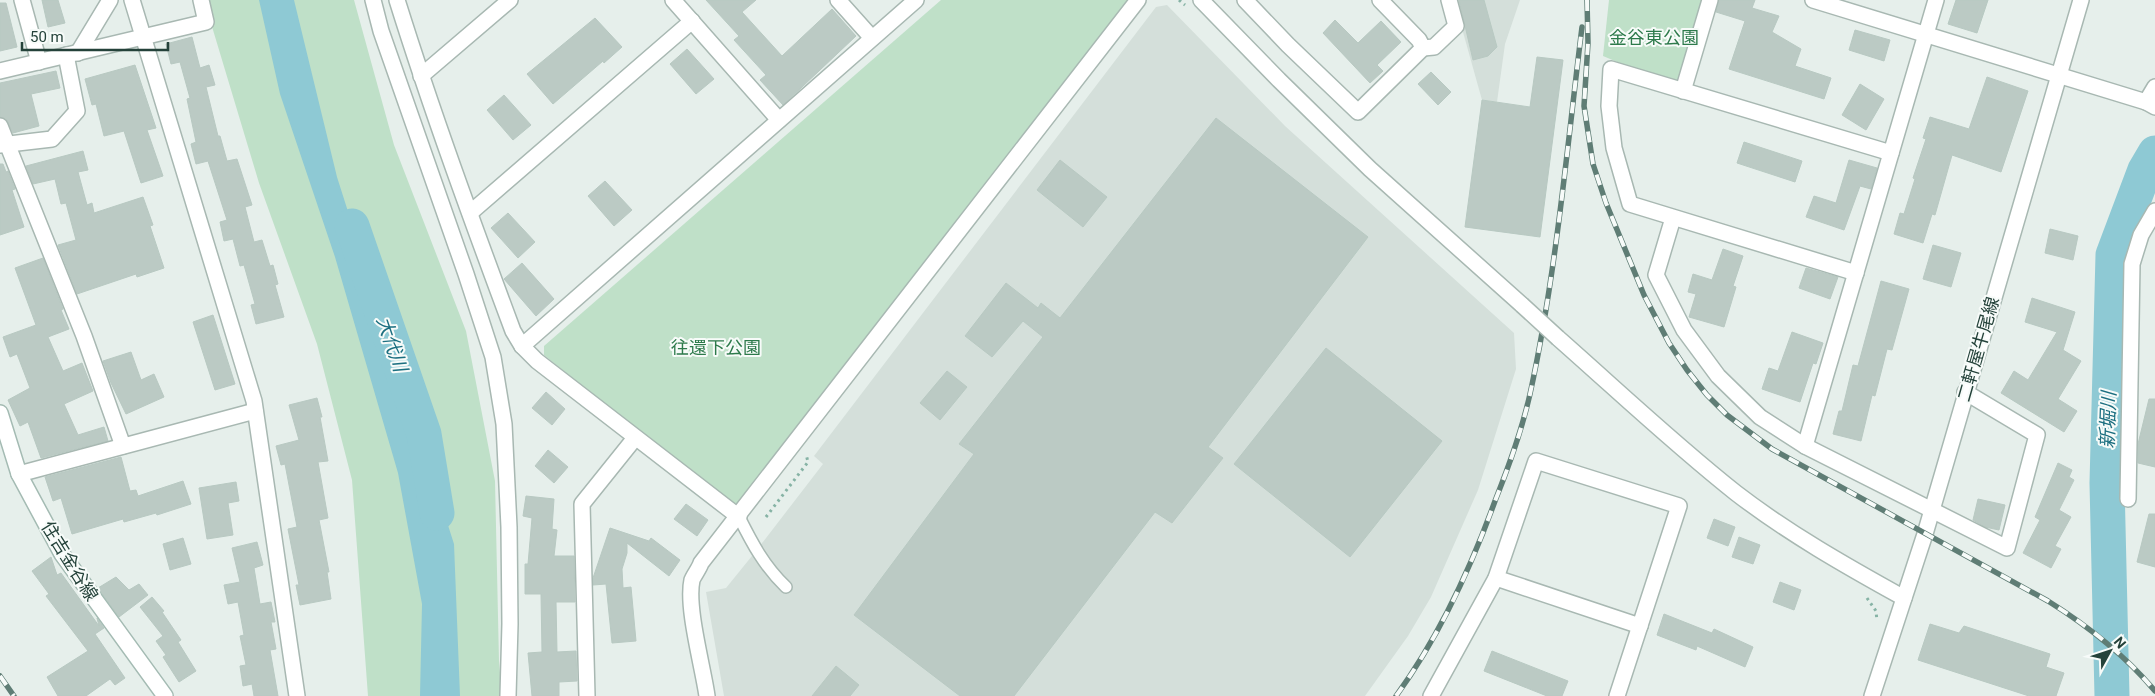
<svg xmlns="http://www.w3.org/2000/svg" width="2155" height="696" font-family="Roboto,'Noto Sans JP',sans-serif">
<rect width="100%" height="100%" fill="#e6efeb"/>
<g fill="#d4dfda">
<polygon points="1454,0 1520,0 1505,44 1497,102 1482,100"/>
<polygon points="1167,5 1285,126 1514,333 1516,369 1478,490 1431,597 1408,636 1365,696 724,696 706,592 726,588 756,551 823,464 814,456 1156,7"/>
</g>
<g fill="#bfe0c8">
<polygon points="204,0 354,0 394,145 466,331 495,481 499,661 502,696 368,696 352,480 317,344 259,183"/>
<polygon points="941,0 1129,0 739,503 727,503 544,355 544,346"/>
<polygon points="1609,0 1705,0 1680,82 1672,85 1603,56"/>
</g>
<polygon fill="#8ec9d4" points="259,0 294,0 337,177 454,544 460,696 420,696 422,604 398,473 335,257 280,94"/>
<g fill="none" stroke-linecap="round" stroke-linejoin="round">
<g stroke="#8ec9d4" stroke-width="35">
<polyline points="352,226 424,434 437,513"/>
<polyline points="2112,696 2107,483 2113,255 2145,170 2155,153"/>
</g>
</g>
<g fill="#bbcac4" stroke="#b8c9c2">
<polygon points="42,0 58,0 65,23 48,27"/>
<polygon points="706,0 756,0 742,12 782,56 832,9 856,36 783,105 760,80 766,75 734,40 739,36"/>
<polygon points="1459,0 1484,0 1497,47 1488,56 1473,60"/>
<polygon points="1719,0 1755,0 1752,8 1779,16 1772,32 1801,49 1795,66 1831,78 1824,99 1729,69 1745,21 1716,12"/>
<polygon points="1956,0 1988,0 1977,33 1948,24"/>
<polygon points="0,3 6,3 17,47 0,51"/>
<polygon points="595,18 622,47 604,63 603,61 553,104 527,74"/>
<polygon points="1335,20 1358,43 1381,21 1401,42 1377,65 1383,71 1370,83 1323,33"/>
<polygon points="1855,30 1890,40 1884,61 1849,50"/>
<polygon points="192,37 200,68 209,65 215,85 206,87 218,136 220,136 227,161 237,159 252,205 245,207 254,242 262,240 270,266 273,265 278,284 275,285 284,317 256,324 251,305 255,304 244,265 240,266 233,239 224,241 220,222 227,220 208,161 196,164 191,144 196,142 187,99 190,98 180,62 171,64 166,44"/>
<polygon points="687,49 714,79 696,94 670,64"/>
<polygon points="1537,57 1563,60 1540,237 1465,227 1482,100 1530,107"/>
<polygon points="135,65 156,128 147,130 163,176 141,183 124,131 104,136 96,104 92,105 85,79"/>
<polygon points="56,71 60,88 31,94 39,126 13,133 6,119 0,117 0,83"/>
<polygon points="1431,72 1451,92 1438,105 1418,84"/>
<polygon points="1987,77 2028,91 2001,172 1952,155 1935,215 1932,214 1923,243 1894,234 1900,213 1904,214 1915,179 1913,178 1926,139 1923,138 1930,117 1969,129"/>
<polygon points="1860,84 1884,99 1866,130 1842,115"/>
<polygon points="504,95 531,125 513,140 487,110"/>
<polygon points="1216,118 1368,237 1208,447 1223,458 1172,523 1155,512 1014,696 960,696 854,615 974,454 959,444 1043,337 1023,321 992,357 965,336 1006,283 1038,308 1041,303 1060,318"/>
<polygon points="1744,142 1802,161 1795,182 1737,163"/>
<polygon points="83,151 88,170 78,172 87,205 92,203 94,213 143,197 153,225 150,226 164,268 137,277 136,274 77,294 58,245 76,240 66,203 61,204 55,179 33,184 26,166"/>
<polygon points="1060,160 1107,197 1083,227 1037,190"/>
<polygon points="1849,160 1877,168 1871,189 1860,186 1844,230 1806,217 1814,196 1836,203"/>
<polygon points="0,164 3,164 6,172 8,171 15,189 12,190 24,227 0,235"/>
<polygon points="605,181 632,210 614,226 588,196"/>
<polygon points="508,213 535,242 518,258 491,228"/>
<polygon points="2050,229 2078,236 2073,260 2045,253"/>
<polygon points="1933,245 1961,253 1951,287 1923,279"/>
<polygon points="1723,249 1743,256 1733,286 1736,287 1724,327 1689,317 1696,294 1688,292 1693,274 1712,280"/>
<polygon points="43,258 63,309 61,310 69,329 48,337 63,371 82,363 93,391 64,404 78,435 104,427 108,441 41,458 28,422 20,426 8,400 30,388 17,354 10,357 3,337 36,325 15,268"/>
<polygon points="522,263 554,299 536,316 504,279"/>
<polygon points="1806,268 1838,277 1830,299 1799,288"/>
<polygon points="1881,281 1909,289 1892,350 1887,349 1875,396 1872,395 1861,441 1833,434 1839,411 1842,411 1853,365 1858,366"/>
<polygon points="2032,298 2075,312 2063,350 2081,361 2058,399 2077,411 2064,432 2001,393 2014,371 2028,380 2057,332 2025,322"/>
<polygon points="213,315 235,384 215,390 193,322"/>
<polygon points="1792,332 1823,343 1816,364 1813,363 1800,402 1762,389 1769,368 1778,371"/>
<polygon points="1326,348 1442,441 1350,557 1234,464"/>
<polygon points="131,352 141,380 154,374 164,397 126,414 111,383 103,361"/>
<polygon points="947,371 967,387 940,420 920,403"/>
<polygon points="546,392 565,409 552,425 532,408"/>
<polygon points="317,398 322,417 320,417 328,461 318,462 328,518 319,520 329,572 327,572 331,599 300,605 296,585 299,585 288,529 297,527 285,464 281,465 276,446 299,440 289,405"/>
<polygon points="2149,399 2155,399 2155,467 2138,463 2138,444"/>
<polygon points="548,450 568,467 554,483 535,466"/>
<polygon points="121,457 130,491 136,490 138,496 183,481 191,504 157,515 156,513 124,522 123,519 72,534 61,498 53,501 45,477"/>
<polygon points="2058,463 2072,470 2069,477 2074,480 2059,510 2071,517 2055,546 2061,549 2051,568 2023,553 2040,520 2035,517"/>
<polygon points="236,482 239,501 228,503 233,535 207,539 199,488"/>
<polygon points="526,496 554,499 552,529 557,530 554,556 574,556 575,602 556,602 557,652 576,651 577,681 559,682 559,696 532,696 528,653 542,652 541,594 525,594 525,564 528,564 532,518 523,516"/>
<polygon points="1978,499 2005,505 1999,530 1985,527 1973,520"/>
<polygon points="686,504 708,520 697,536 674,519"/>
<polygon points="2149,514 2155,514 2155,567 2137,562"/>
<polygon points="1714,519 1735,527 1728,546 1707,538"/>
<polygon points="610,528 649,541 651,538 680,560 669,576 627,543 627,553 622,569 623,588 631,587 636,641 612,643 606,584 593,585 593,578"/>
<polygon points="1739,537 1760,545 1753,564 1732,557"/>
<polygon points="183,538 191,564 170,570 163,544"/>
<polygon points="257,542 263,565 254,568 260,604 271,602 275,622 271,622 276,649 270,650 278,696 254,696 252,684 243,686 240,666 246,665 240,636 244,635 238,602 228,604 224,585 240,582 232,548"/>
<polygon points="51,557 57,575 61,573 99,626 97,618 104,628 95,634 125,678 115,685 110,679 86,696 58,696 47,677 88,651 46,596 49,594 32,571"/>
<polygon points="116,577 129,590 139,584 148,595 119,617 98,588"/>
<polygon points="1780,582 1801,590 1794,610 1773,602"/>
<polygon points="152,597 164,611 162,612 181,640 178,642 196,671 179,682 163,657 166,655 156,641 163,636 140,607"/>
<polygon points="1664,614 1712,633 1714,629 1753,647 1745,667 1697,646 1696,650 1657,635"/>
<polygon points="1930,624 1959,633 1964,626 2050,654 2046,667 2064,673 2056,696 2029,696 1918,660"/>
<polygon points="1492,651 1568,681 1562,696 1547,696 1484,671"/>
<polygon points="836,666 859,685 850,696 812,696"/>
</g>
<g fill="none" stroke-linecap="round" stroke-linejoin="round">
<g stroke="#a8b8b2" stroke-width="14">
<path id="service" d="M739 517C752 543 764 566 786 587"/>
</g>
<g stroke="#a8b8b2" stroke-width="18">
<g id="minor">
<polyline points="22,0 39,62"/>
<polyline points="132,0 254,401 297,696"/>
<polyline points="373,0 381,31 466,274 493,357 504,424 509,527 510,624 508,696"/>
<path d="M397 0C432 112 472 221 513 331L522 346 537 361 739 517"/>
<polyline points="673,0 779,120"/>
<polyline points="838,0 872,38"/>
<polyline points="1245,0 1288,45 1358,112 1423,48 1419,40 1380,0"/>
<polyline points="1813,0 2146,102 2155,107"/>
<polyline points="1423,48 1434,47 1456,26 1449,0"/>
<polyline points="78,53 110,0"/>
<polyline points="0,71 206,22 201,0"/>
<polyline points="421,76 510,0"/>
<polyline points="1683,91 1710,0"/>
<polyline points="2146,102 2155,87"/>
<polyline points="0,126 84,336 123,446"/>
<polyline points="0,145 52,139 77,111 66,55"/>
<polyline points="470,213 692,21"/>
<polyline points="1673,218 1656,275 1684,330 1718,376 1760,417 1805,446 2007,548 2037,435 1965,392"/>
<polyline points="1856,273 1630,204 1614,148 1609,106 1611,69 1891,153"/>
<polyline points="522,346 916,0"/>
<polyline points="1805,446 1936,0"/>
<polyline points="19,474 255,411"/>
<polyline points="2128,499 2132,264 2141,235 2155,211"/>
<polyline points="1496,578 1640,626"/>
<polyline points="587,696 582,504 635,438"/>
<polyline points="1431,696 1496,578 1536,461 1679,506 1617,696"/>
</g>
</g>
<g stroke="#a8b8b2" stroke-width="18">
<g id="tertiary">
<polyline points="1201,0 1279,80 1370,169 1522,305"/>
<path d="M1558 338C1617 390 1674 444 1736 493 1788 533 1846 566 1904 598"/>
<path d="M707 696C703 667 686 607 692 580 694 575 699 569 701 563L1138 0"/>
<polyline points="1872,696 1925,534 2081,0"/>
</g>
</g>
<g stroke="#a4bbb3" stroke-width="18">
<polyline id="secondary" points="0,413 19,474 62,554 165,696"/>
</g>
<g stroke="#86b3a5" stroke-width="3" stroke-dasharray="2.5 4" stroke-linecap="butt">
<polyline points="1179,0 1185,5"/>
<polyline points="766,517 808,462 806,454"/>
<polyline points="1867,598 1876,611 1877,621"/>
</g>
<use href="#service" stroke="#fff" stroke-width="11"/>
<use href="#minor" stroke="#fff" stroke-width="15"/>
<use href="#tertiary" stroke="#fff" stroke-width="15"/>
<use href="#secondary" stroke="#fff" stroke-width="15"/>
<g stroke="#5f7d75" stroke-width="5.5">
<g id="rail">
<path d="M1587 0 1588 43 1584 106 1593 164 1606 203 1644 295 1669 343 1687 370 1707 395 1727 415 1772 449 2048 601C2088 626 2124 654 2155 691"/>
<polyline points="0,676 14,696"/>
<path d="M1396 696C1439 637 1470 570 1495 501 1509 466 1522 430 1530 394 1556 275 1567 148 1582 27"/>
</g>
</g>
<use href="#rail" stroke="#f7fbf9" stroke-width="4" stroke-dasharray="11" stroke-linecap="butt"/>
<g stroke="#a8b8b2" stroke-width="18" stroke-linecap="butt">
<polyline id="tertiary-bridge" points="1522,305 1558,338"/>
</g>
<use href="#tertiary-bridge" stroke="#fff" stroke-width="15"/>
</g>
<g text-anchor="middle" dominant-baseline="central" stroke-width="4" stroke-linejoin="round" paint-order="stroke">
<g font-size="18" fill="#2d7a4b" stroke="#f7fbf9">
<text x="1654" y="37">金谷東公園</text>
<text x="716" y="347">往還下公園</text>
</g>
<g font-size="18" fill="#24423a" stroke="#f7fbf9">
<text transform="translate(1978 349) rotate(-74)">二軒屋牛尾線</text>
<text transform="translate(70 561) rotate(58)">住吉金谷線</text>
</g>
<g font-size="19" font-style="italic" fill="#1c6f80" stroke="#f7fbf9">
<text transform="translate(392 344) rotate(71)">大代川</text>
<text transform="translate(2108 420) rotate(-88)">新堀川</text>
</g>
</g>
<g transform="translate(2110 651) rotate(50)" stroke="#f7fbf9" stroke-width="4" paint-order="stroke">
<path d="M0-4L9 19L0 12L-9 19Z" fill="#24423a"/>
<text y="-8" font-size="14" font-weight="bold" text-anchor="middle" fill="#24423a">N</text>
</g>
<path d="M22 42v8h146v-8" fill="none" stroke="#24423a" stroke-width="2.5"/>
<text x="30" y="42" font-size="15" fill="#24423a" stroke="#f7fbf9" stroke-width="4" paint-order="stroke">50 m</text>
</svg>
